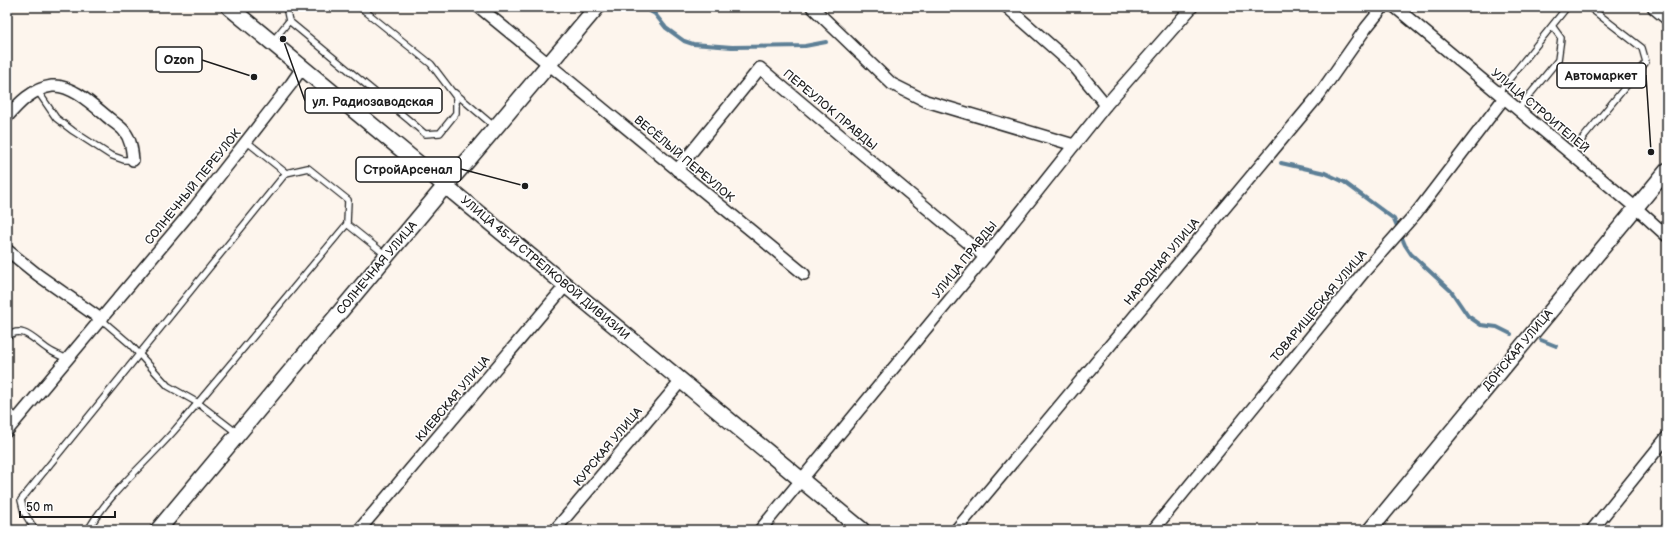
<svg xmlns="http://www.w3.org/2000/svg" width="1674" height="537" font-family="'Balsamiq Sans',sans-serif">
<rect width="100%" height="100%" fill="#fdf5ed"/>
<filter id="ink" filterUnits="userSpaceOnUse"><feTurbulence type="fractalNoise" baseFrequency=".025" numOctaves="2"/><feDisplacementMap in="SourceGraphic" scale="8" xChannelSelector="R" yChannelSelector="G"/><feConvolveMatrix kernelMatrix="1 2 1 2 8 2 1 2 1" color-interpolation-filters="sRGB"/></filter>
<g filter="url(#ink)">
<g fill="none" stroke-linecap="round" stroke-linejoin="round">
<g stroke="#5d7f96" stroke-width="4">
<polyline points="643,7 655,14 666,28 684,41 693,44 732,47 805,46 826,42"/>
<polyline points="1281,163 1325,173 1344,182 1394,219 1405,245 1411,254 1451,291 1468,316 1481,325 1497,327 1511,334"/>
<polyline points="1541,340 1556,346"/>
</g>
<g stroke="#1c1c1c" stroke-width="8">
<g id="service">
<polyline points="286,7 289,21 410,121 425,134 440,133 456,113 456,97 431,64 360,7"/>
<polyline points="272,42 289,21"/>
<polyline points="37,90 56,118 73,131 110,155 124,160 133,160"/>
<polyline points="455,93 495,127"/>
<polyline points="1498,93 1567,7"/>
<polyline points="1518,109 1558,60 1561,38 1553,27"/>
<polyline points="246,141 286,173"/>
<polyline points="1570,154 1646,62 1642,48 1589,7"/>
<polyline points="347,224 387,256"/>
<polyline points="102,320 130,344 168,386 198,403 237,433"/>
<path d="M7 337C22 324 34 340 46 348 52 353 60 355 66 359"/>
<polyline points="7,409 18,419"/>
<path d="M35 530 24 512 21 500 286 173 308 168 348 200 347 224C289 293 232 363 174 431 145 464 110 492 88 530"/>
</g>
</g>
<g stroke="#1c1c1c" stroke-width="14">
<g id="minor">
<polyline points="479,7 804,274"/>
<polyline points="812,7 892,84 926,101 1074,145"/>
<polyline points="1007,7 1074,66 1106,105"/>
<polyline points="1395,7 1636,208 1667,236"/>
<path d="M7 117C19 103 32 89 52 86 72 84 95 107 110 119 114 123 120 126 124 131 131 139 132 150 133 160"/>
<polyline points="677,170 760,68 985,257"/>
<polyline points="7,250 38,275 102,320"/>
<polyline points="7,431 195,207 291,84 302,68"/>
<polyline points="359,530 566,285"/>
<polyline points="555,530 681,381"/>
<polyline points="760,530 985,257 1106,105 1192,7"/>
<polyline points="956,530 1319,95 1366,28 1383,7"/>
<polyline points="1153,530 1363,273 1417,212 1504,98"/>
<polyline points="1592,530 1667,437"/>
</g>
</g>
<g stroke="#1c1c1c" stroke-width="17">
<g id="tertiary">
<polyline points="1655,7 1667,17"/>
<polyline points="1370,530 1667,170"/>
</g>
</g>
<g stroke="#1c1c1c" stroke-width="18">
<g id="secondary">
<polyline points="229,7 862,530"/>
<polyline points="158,530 445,186 469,159 597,7"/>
</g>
</g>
<use href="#service" stroke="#fff" stroke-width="5.5"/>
<use href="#minor" stroke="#fff" stroke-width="11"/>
<use href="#tertiary" stroke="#fff" stroke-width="14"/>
<use href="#secondary" stroke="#fff" stroke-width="15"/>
</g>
</g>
<g text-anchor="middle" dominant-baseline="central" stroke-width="3" stroke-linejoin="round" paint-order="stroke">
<g font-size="12" fill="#1c1c1c" stroke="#fff">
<text transform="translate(830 110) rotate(40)">ПЕРЕУЛОК ПРАВДЫ</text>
<text transform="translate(1540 111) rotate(40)">УЛИЦА СТРОИТЕЛЕЙ</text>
<text transform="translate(684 159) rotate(40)">ВЕСЁЛЫЙ ПЕРЕУЛОК</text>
<text transform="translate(193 187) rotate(-51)">СОЛНЕЧНЫЙ ПЕРЕУЛОК</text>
<text transform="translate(965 260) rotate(-51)">УЛИЦА ПРАВДЫ</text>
<text transform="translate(1162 262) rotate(-50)">НАРОДНАЯ УЛИЦА</text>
<text transform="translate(377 268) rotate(-50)">СОЛНЕЧНАЯ УЛИЦА</text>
<text transform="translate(545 268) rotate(40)">УЛИЦА 45-Й СТРЕЛКОВОЙ ДИВИЗИИ</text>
<text transform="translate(1319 306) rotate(-50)">ТОВАРИЩЕСКАЯ УЛИЦА</text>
<text transform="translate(1518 350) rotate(-50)">ДОНСКАЯ УЛИЦА</text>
<text transform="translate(453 399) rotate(-50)">КИЕВСКАЯ УЛИЦА</text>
<text transform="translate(608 447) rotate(-50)">КУРСКАЯ УЛИЦА</text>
</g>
</g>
<path fill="none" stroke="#1c1c1c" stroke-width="1.5" d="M254 77L202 60M1651 152L1646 75M283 39L305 101M525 186L461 169"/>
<g fill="#1c1c1c" stroke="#fff" stroke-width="1.5">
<circle cx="254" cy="77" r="4"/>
<circle cx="1651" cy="152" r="4"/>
<circle cx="283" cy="39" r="4"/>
<circle cx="525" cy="186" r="4"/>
</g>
<g fill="#fff" stroke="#1c1c1c" stroke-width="1.5">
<rect x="156" y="47" width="46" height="25" rx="4"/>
<rect x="1557" y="63" width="89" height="25" rx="4"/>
<rect x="305" y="88" width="137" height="25" rx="4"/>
<rect x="356" y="157" width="105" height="25" rx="4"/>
</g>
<g font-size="13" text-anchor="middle" font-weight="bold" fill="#1c1c1c">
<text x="179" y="64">Ozon</text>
<text x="1601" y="80">Автомаркет</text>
<text x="373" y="106">ул. Радиозаводская</text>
<text x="408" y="174">СтройАрсенал</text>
</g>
<rect width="1674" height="537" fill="none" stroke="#fff" stroke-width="24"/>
<rect x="12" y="12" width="1650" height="513" fill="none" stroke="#1c1c1c" stroke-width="1.5" filter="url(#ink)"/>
<path d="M20 511v6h95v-6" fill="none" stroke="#1c1c1c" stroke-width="2"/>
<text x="26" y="511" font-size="12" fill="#1c1c1c" stroke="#ffffff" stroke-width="3" paint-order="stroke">50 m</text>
</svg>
